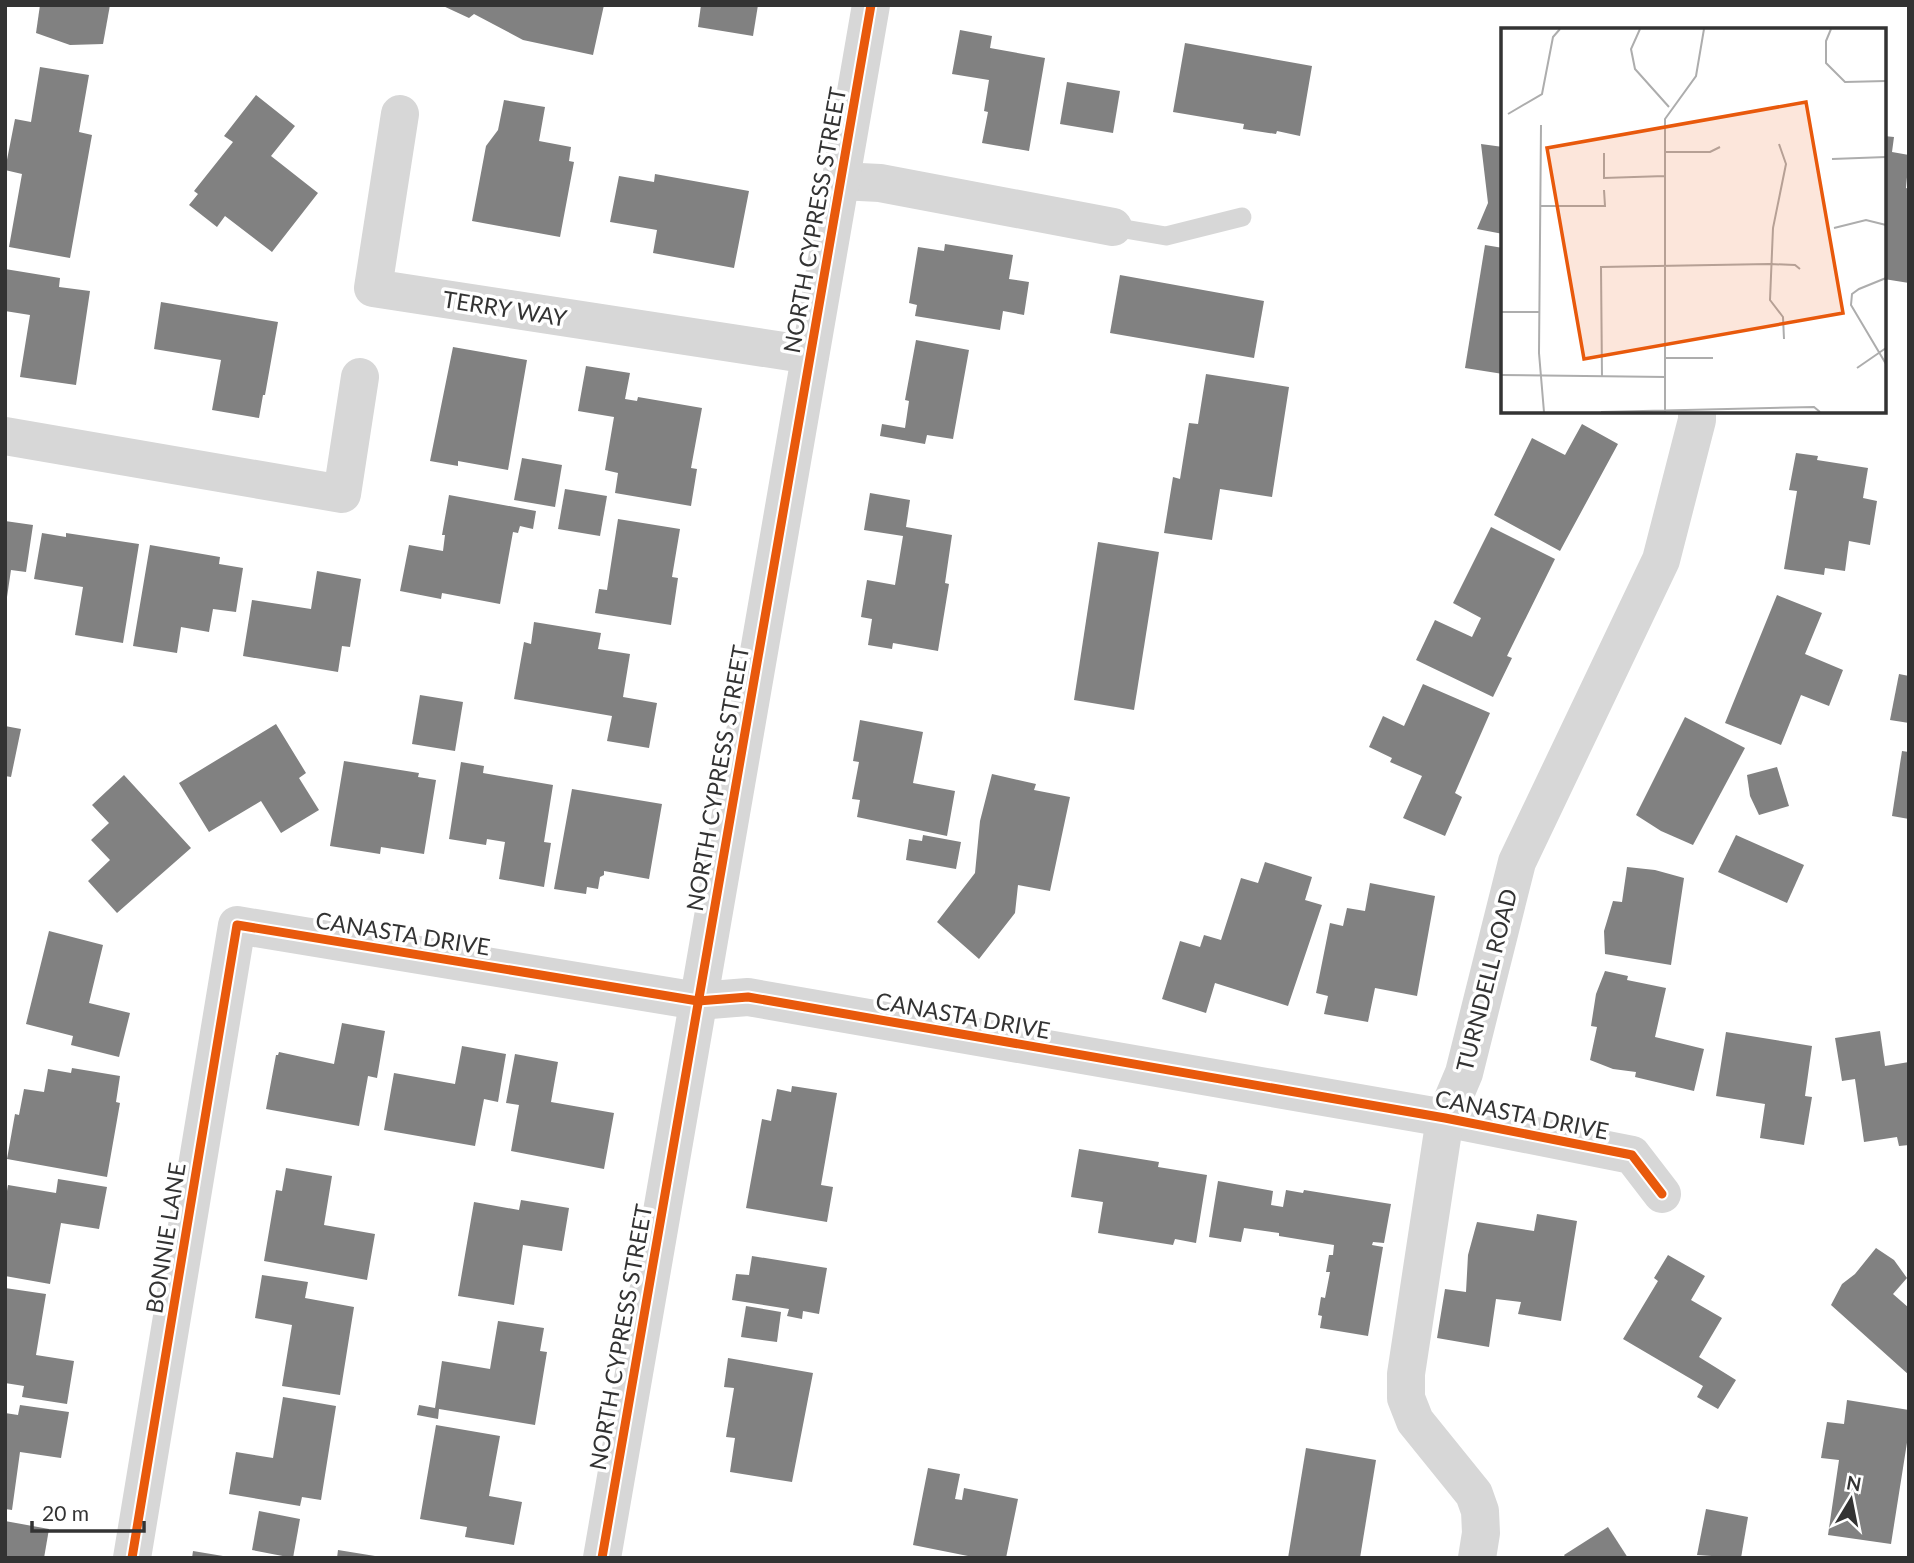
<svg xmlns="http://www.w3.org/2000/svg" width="1914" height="1563" font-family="Lato,sans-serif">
<rect width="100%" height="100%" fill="#fff"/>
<g fill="#818181">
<polygon points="40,5 110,5 103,44 70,45 36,33"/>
<polygon points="441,5 604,5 593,55 523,40 474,14 469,18"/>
<polygon points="701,5 758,5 753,36 698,27"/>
<polygon points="960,30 992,36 990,48 1045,58 1029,151 982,143 988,112 984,111 989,80 952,74"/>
<polygon points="1185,43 1312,66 1300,136 1277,131 1276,134 1243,129 1244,124 1173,112"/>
<polygon points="40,67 89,75 79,132 92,135 70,258 9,247 22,174 5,170 15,119 31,122"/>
<polygon points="1067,82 1120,91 1113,133 1060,124"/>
<polygon points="256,95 295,126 271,156 318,193 272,252 225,216 217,227 189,205 198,194 194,191 233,142 224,136"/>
<polygon points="504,100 545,107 539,141 571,147 569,161 574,162 560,237 472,221 486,146 498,130"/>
<polygon points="1884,136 1894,137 1892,152 1909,155 1906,188 1909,189 1909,283 1884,279"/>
<polygon points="1481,144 1503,147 1503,234 1477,229 1488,203"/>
<polygon points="655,174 749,191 734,268 653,253 657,230 610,222 619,176 654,182"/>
<polygon points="945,244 1013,255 1009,279 1029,282 1024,315 1003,311 1000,330 915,316 917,305 909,303 918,247 944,251"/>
<polygon points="1485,245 1503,248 1503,374 1465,368"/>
<polygon points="5,269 60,278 59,287 90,291 76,385 20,377 30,315 5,311"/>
<polygon points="1120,275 1264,301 1254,358 1110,333"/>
<polygon points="161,302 278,322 265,395 263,395 259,418 212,410 221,360 154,349"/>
<polygon points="916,340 969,350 953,439 927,435 925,444 880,436 882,424 905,428 909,401 905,400"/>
<polygon points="453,347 527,360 508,470 458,461 458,466 430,461"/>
<polygon points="586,366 630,373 625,399 637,401 638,397 702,408 691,468 697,469 691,506 615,493 618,473 605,470 614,417 578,411"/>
<polygon points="1206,374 1289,387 1272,497 1220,489 1212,540 1164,533 1173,477 1180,479 1189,423 1198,424"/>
<polygon points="1582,424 1618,444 1560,551 1494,515 1532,438 1565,455"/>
<polygon points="1796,453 1818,456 1817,460 1868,468 1863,498 1877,501 1870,545 1849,541 1845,571 1825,568 1824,575 1784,569 1797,491 1789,490"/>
<polygon points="522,458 562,465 555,507 514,500"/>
<polygon points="565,489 607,496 600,536 558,529"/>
<polygon points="870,493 910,500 906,527 952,535 945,583 949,584 938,651 893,643 892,649 868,645 872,619 861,617 867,580 895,585 903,536 864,530"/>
<polygon points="449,495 536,511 533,529 520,526 518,533 513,532 500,604 442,593 441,599 400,591 409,545 443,551 445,535 442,535"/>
<polygon points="618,519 680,529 672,577 678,578 671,625 595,613 599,589 607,590"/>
<polygon points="5,521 33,525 26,572 11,570 7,597"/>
<polygon points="1491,527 1555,559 1507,656 1512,658 1493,697 1416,660 1435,620 1472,637 1481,618 1453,603"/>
<polygon points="42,533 66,537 66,533 139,544 123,643 75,635 83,587 34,579"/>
<polygon points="1098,542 1159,552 1134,710 1074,700"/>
<polygon points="150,545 220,557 219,564 243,568 236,612 213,609 209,632 181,627 177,653 133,646"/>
<polygon points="317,571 361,579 350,647 342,646 338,672 243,656 252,600 311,609"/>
<polygon points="1777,595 1822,613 1805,654 1843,670 1829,706 1801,695 1781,745 1725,723"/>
<polygon points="534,622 601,633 598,649 630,654 623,697 657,703 649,748 607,741 612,716 514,699 524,642 531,644"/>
<polygon points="1899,674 1909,676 1909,723 1890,720"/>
<polygon points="1423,684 1490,713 1455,793 1462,797 1445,836 1403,818 1422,776 1390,762 1392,758 1369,747 1383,716 1404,726"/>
<polygon points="420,695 463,702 455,751 412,744"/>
<polygon points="1685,717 1745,748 1693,845 1661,831 1636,815"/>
<polygon points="860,720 923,732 913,783 955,791 947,836 857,817 860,800 852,799 859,762 853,761"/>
<polygon points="276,724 306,773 299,778 319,810 281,833 261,801 209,832 179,783"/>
<polygon points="5,726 21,729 11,777 5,776"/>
<polygon points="1902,751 1909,752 1909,819 1892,816"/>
<polygon points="344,761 419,773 418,777 436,780 424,854 381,847 380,854 330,846"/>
<polygon points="461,762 484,766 483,773 553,785 544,842 551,843 544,887 499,879 505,842 487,839 486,845 449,839"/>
<polygon points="1777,767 1789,806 1759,815 1750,796 1747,775"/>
<polygon points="992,774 1036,784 1034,790 1070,797 1050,891 1018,885 1015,913 979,959 937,922 975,873 980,821"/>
<polygon points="124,775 191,848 117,913 88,881 110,860 91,840 109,823 92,805"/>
<polygon points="572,789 662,804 649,879 604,871 604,875 600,877 598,889 587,887 586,894 554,889"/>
<polygon points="923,835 961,842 956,869 906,860 909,839 922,841"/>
<polygon points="1736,835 1804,865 1787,903 1718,872"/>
<polygon points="1265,862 1312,877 1305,900 1322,905 1288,1006 1215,983 1206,1013 1162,999 1180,941 1200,947 1204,935 1221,940 1241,878 1258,883"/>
<polygon points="1627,867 1655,870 1684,878 1671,965 1605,954 1604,931 1613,901 1622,902"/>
<polygon points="1370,883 1435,896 1417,996 1375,988 1368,1022 1324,1014 1328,996 1316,993 1330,923 1343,926 1347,908 1365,911"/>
<polygon points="49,931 103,945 89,1003 130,1013 119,1057 71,1045 73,1036 26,1024"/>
<polygon points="1605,971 1628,976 1627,980 1666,988 1655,1037 1704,1049 1694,1091 1635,1077 1636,1072 1613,1069 1590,1060 1597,1027 1591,1026 1596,994"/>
<polygon points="342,1023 385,1031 377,1078 368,1076 359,1126 266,1109 276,1055 278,1055 279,1052 334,1064"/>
<polygon points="1880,1031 1885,1066 1909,1062 1909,1145 1899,1146 1897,1137 1864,1142 1855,1079 1842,1081 1835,1038"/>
<polygon points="1726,1032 1812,1046 1805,1096 1812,1097 1804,1145 1760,1138 1765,1104 1716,1096"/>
<polygon points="462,1046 506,1054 498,1102 484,1099 475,1146 384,1130 394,1073 455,1084"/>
<polygon points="515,1054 558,1062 551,1102 614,1113 604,1169 511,1151 519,1105 506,1103"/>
<polygon points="72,1068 120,1076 116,1102 120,1103 107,1177 7,1159 15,1114 19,1115 24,1089 44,1092 48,1069 71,1073"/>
<polygon points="792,1086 837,1093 821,1185 833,1187 827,1222 746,1208 762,1119 771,1121 777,1089 791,1092"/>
<polygon points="1079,1149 1159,1162 1158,1167 1207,1175 1196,1243 1175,1239 1173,1245 1098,1233 1103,1202 1071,1197"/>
<polygon points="286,1168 332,1176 324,1225 375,1234 367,1280 264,1261 276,1190 282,1191"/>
<polygon points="58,1179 107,1187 99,1229 61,1223 50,1284 5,1276 5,1203 8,1185 56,1193"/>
<polygon points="1218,1181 1273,1191 1271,1205 1283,1207 1286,1190 1303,1193 1304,1190 1391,1204 1384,1243 1373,1242 1372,1245 1383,1247 1368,1336 1320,1328 1322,1316 1318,1315 1321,1297 1325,1298 1330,1272 1326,1272 1329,1255 1333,1255 1334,1245 1279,1236 1279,1233 1244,1228 1241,1242 1209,1237"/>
<polygon points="521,1200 569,1208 562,1251 523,1245 514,1305 458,1296 474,1202 519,1210"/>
<polygon points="1537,1214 1577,1221 1561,1321 1518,1314 1521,1302 1496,1299 1489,1347 1437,1338 1445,1289 1466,1292 1468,1255 1477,1222 1534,1231"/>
<polygon points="1876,1248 1894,1260 1907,1278 1893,1294 1909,1308 1909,1375 1831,1305 1842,1284 1855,1274"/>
<polygon points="1668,1255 1705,1276 1691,1300 1722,1318 1699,1357 1736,1380 1718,1409 1697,1397 1703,1386 1623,1339 1658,1281 1654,1278"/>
<polygon points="752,1256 827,1268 819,1314 803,1311 802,1319 787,1316 789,1309 732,1300 736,1274 749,1275"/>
<polygon points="262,1275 308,1282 305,1298 354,1307 340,1395 282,1386 292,1325 255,1318"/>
<polygon points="5,1288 46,1294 36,1355 74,1361 67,1404 22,1397 24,1386 5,1383"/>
<polygon points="746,1306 781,1312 777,1342 741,1337"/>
<polygon points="498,1321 544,1328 540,1351 547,1352 535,1425 439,1409 438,1419 417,1415 419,1405 435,1408 442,1361 490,1369"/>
<polygon points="728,1358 813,1373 792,1482 730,1472 735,1438 726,1437 734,1388 724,1387"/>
<polygon points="283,1397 336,1406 321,1500 302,1497 300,1506 229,1494 236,1452 273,1458"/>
<polygon points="1847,1400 1909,1410 1909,1430 1891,1544 1828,1535 1839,1460 1821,1458 1827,1422 1844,1424"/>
<polygon points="20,1405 69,1412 61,1458 20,1452 12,1510 5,1509 5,1413 18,1415"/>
<polygon points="436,1425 500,1436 489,1496 522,1502 514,1545 465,1537 467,1527 420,1519"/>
<polygon points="1306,1448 1376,1460 1360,1558 1288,1558"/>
<polygon points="928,1468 960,1474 955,1499 962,1500 964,1488 1018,1499 1006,1558 978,1558 913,1545"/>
<polygon points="1706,1509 1748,1517 1741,1558 1697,1555"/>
<polygon points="259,1511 300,1519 293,1558 252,1550"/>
<polygon points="5,1521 49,1529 44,1558 5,1558"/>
<polygon points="1608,1527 1628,1558 1566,1558 1564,1555"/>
<polygon points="338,1550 375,1556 375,1558 337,1558"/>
<polygon points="193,1551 223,1556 222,1558 192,1558"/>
</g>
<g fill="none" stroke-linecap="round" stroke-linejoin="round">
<polyline stroke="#d7d7d7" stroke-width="19" points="1113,227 1166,236 1242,217"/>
<g stroke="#d7d7d7" stroke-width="38">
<polyline points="400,114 373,288 810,355"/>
<polyline points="840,181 880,183 1113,227"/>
<polyline points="5,436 342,494 360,377"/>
<polyline points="132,1558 237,925 698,1001 748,997 1445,1118 1632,1155 1662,1194"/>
<polyline points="1477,1558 1481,1533 1480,1511 1474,1494 1415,1421 1406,1398 1406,1374 1445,1118 1464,1073 1517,862 1661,560 1697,420 1697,411"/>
</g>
<polyline stroke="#d7d7d7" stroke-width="38" points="602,1558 871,5"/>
<g stroke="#fff" stroke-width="13">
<g id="cycleway">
<polyline points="132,1558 237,925 698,1001 748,997 1445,1118 1632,1155 1662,1194"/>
<polyline points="602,1558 871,5"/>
</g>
</g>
<use href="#cycleway" stroke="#e8590c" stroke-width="9"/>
</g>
<g text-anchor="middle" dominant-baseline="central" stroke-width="7" stroke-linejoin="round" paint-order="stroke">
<g font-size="23" fill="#333" stroke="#fff">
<text transform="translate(814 220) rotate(-80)">NORTH CYPRESS STREET</text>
<text transform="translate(505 308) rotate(9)">TERRY WAY</text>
<text transform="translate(717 778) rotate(-80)">NORTH CYPRESS STREET</text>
<text transform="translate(403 933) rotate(9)">CANASTA DRIVE</text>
<text transform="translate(1486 980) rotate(-76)">TURNDELL ROAD</text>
<text transform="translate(963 1015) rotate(10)">CANASTA DRIVE</text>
<text transform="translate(1522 1114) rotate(11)">CANASTA DRIVE</text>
<text transform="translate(165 1238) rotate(-81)">BONNIE LANE</text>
<text transform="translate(620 1337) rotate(-80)">NORTH CYPRESS STREET</text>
</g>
</g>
<g transform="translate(1501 28)">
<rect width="385" height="385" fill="#fff"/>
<path fill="none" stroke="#adadad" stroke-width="2" d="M139 1 130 21 134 41 168 79M330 1 325 13V35L344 54 385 53M7 86 41 66 52 9 59 1M40 97 38 325 43 384M278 116 285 136 272 200 269 272 282 289 283 311M164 124H209L219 119M103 125V150L164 148M331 131 385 129M40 178H104L103 162M333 200 365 192 385 197M385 250 358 261 351 266 350 277 385 336M0 284H38M164 330H212M356 340 385 320M0 347 165 349M101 349 100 239 268 236 294 237 299 241M100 384 313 379 319 384M164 384V91L195 48 203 1"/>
<path fill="#e8590c" fill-opacity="0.15" stroke="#e8590c" stroke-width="3.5" d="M305 74 342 285 83 331 46 120Z"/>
<rect width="385" height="385" fill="none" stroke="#333" stroke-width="3.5"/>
</g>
<rect width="1914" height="1563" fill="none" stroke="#333333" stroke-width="14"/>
<g transform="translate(1851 1500) rotate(10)" stroke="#ffffff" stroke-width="5" paint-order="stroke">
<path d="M0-5L12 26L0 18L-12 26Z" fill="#333333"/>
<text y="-10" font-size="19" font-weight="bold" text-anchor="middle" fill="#333333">N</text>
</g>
<path d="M32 1521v10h112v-10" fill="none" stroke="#333333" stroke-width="3.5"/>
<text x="42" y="1521" font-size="21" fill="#333333" stroke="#ffffff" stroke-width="5" paint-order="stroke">20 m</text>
</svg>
